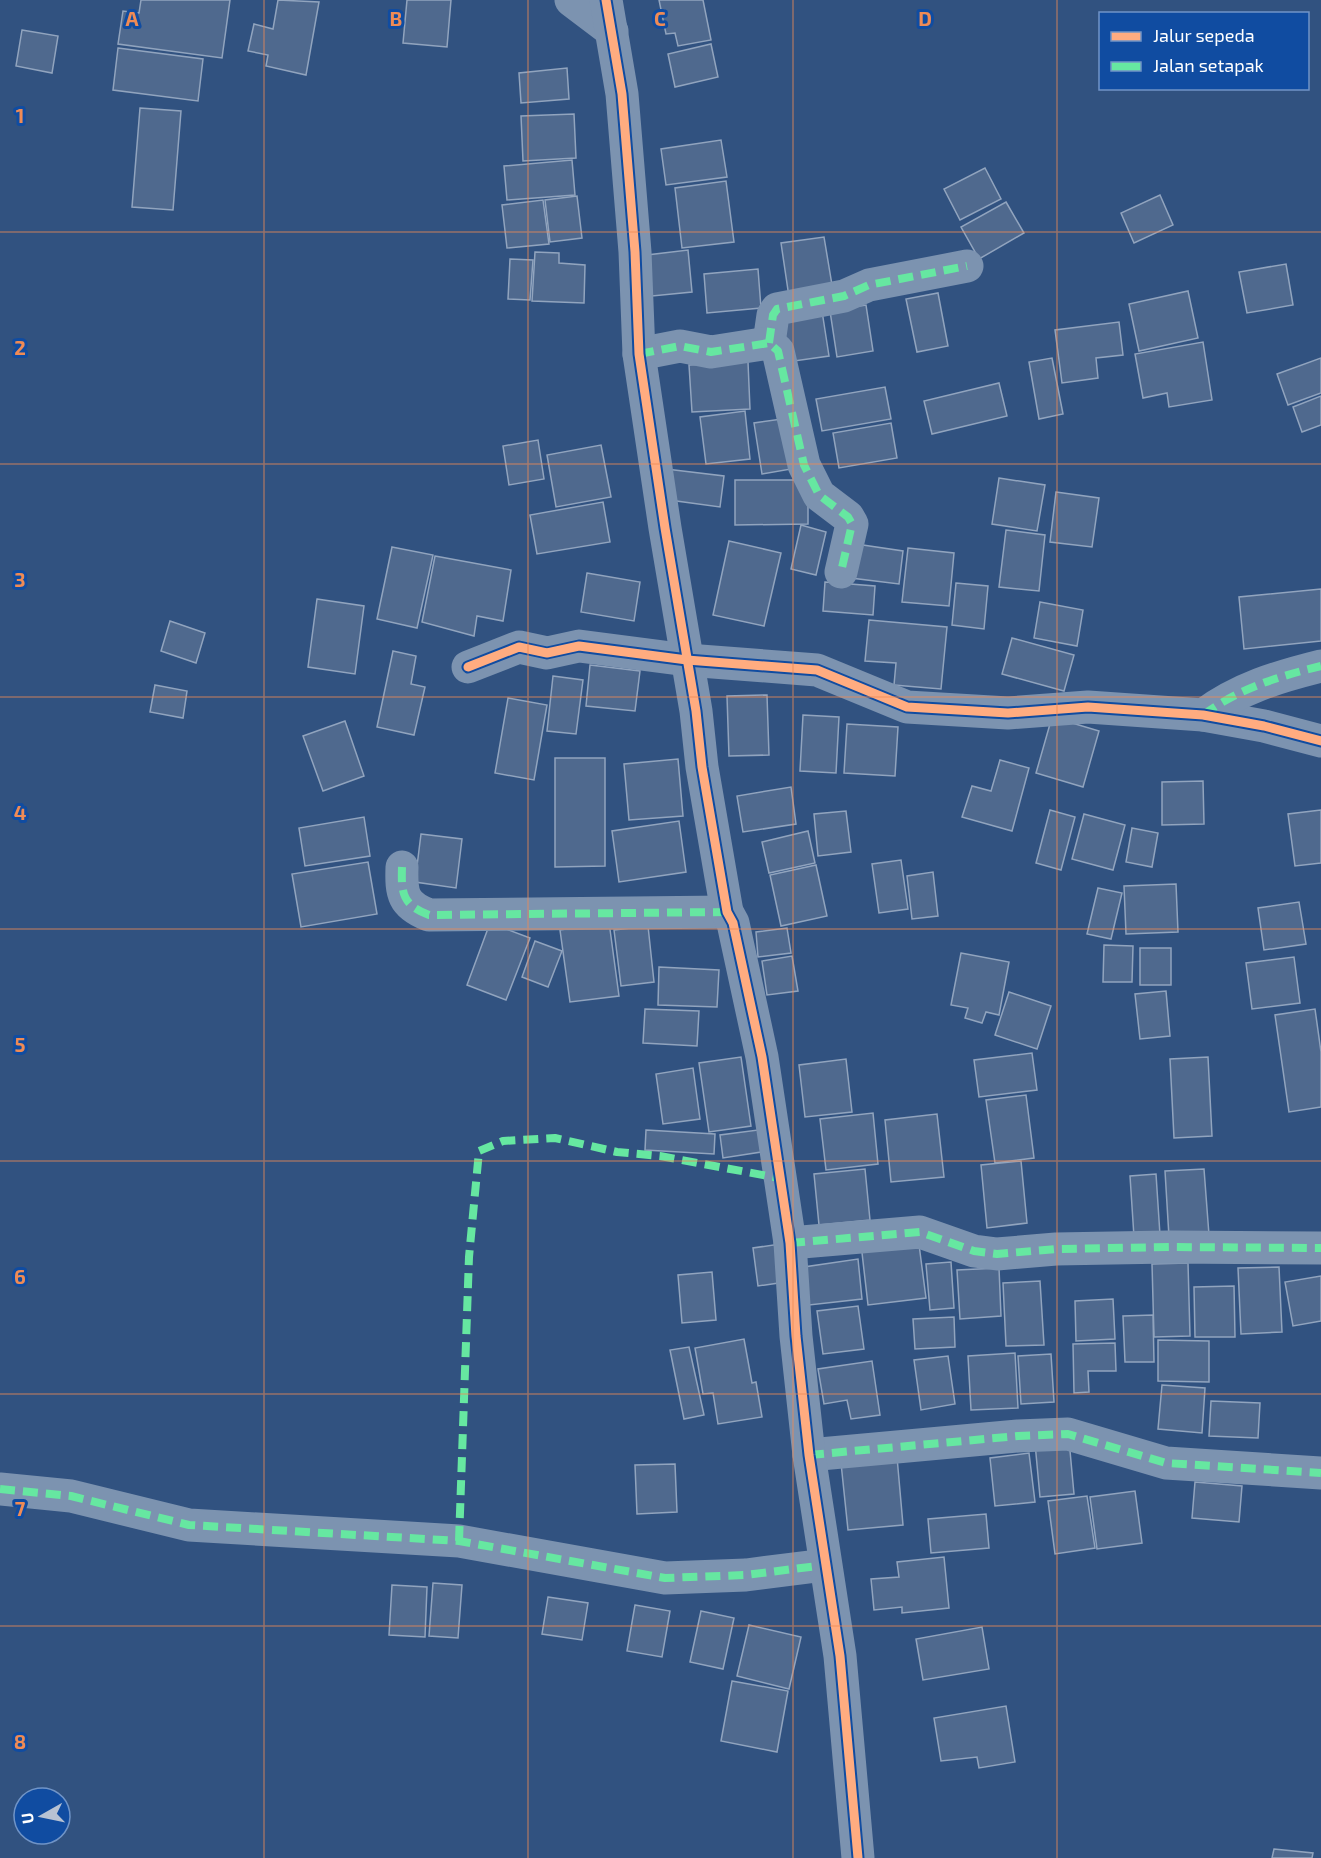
<svg xmlns="http://www.w3.org/2000/svg" width="1321" height="1858" font-family="'Exo 2',sans-serif">
<rect width="100%" height="100%" fill="#315280"/>
<g fill="#4f698e" stroke="#91a4be" stroke-width="1.5">
<polygon points="141,0 230,0 222,58 118,44 123,11 139,13"/>
<polygon points="278,0 319,2 306,75 266,66 268,55 248,51 254,24 273,29"/>
<polygon points="407,0 451,0 447,47 403,43"/>
<polygon points="659,0 703,0 711,40 678,46 675,33 666,34"/>
<polygon points="22,30 58,36 52,73 16,66"/>
<polygon points="711,44 718,77 675,87 668,54"/>
<polygon points="118,48 203,59 198,101 113,90"/>
<polygon points="567,68 569,99 521,103 519,73"/>
<polygon points="140,108 181,111 173,210 132,207"/>
<polygon points="574,114 576,158 523,161 521,116"/>
<polygon points="721,140 727,177 666,185 661,149"/>
<polygon points="572,160 575,195 507,200 504,166"/>
<polygon points="985,168 1001,199 960,220 944,189"/>
<polygon points="726,181 734,242 682,248 675,188"/>
<polygon points="1160,195 1173,225 1134,243 1121,213"/>
<polygon points="577,196 582,238 550,242 545,200"/>
<polygon points="543,200 549,244 507,248 502,205"/>
<polygon points="1006,202 1024,233 979,259 961,227"/>
<polygon points="824,237 833,291 789,297 781,243"/>
<polygon points="688,250 692,292 652,296 647,255"/>
<polygon points="535,252 559,253 559,263 585,265 584,303 532,301"/>
<polygon points="510,259 533,260 530,300 508,299"/>
<polygon points="1286,264 1293,305 1247,313 1239,272"/>
<polygon points="758,269 761,308 707,313 704,274"/>
<polygon points="1188,291 1198,338 1139,351 1129,304"/>
<polygon points="938,293 948,346 917,352 906,299"/>
<polygon points="866,305 873,351 837,357 830,311"/>
<polygon points="822,311 829,356 787,362 780,317"/>
<polygon points="1119,322 1123,355 1096,358 1098,378 1062,383 1055,330"/>
<polygon points="1203,342 1212,400 1169,407 1167,393 1143,398 1135,354"/>
<polygon points="1052,358 1063,414 1039,419 1029,362"/>
<polygon points="1321,358 1321,393 1288,405 1277,374"/>
<polygon points="748,362 750,409 692,412 689,365"/>
<polygon points="999,383 1007,416 932,434 924,401"/>
<polygon points="885,387 891,419 822,431 816,399"/>
<polygon points="1321,396 1321,425 1302,432 1293,407"/>
<polygon points="745,411 750,459 706,464 700,417"/>
<polygon points="789,418 797,468 762,474 754,423"/>
<polygon points="891,423 897,458 839,468 833,433"/>
<polygon points="538,440 544,479 509,485 503,446"/>
<polygon points="601,445 611,497 556,507 547,455"/>
<polygon points="666,469 724,476 720,507 662,499"/>
<polygon points="999,478 1045,485 1037,531 992,524"/>
<polygon points="735,480 808,480 808,524 735,525"/>
<polygon points="1056,492 1099,498 1092,547 1050,542"/>
<polygon points="603,502 610,542 537,554 530,515"/>
<polygon points="801,525 826,532 816,575 791,569"/>
<polygon points="1006,530 1045,535 1039,591 999,587"/>
<polygon points="729,541 781,553 764,626 713,615"/>
<polygon points="856,544 903,551 899,584 851,578"/>
<polygon points="392,547 433,555 417,628 377,619"/>
<polygon points="908,548 954,553 949,606 902,602"/>
<polygon points="435,556 511,570 503,621 477,616 474,636 422,622"/>
<polygon points="587,573 640,582 634,621 581,612"/>
<polygon points="825,582 875,586 873,615 823,611"/>
<polygon points="956,583 988,586 984,629 952,625"/>
<polygon points="1321,589 1321,641 1244,649 1239,597"/>
<polygon points="317,599 364,606 355,674 308,667"/>
<polygon points="1040,602 1083,610 1077,646 1034,638"/>
<polygon points="869,620 947,627 941,689 894,685 896,663 865,661"/>
<polygon points="170,621 205,633 196,663 161,651"/>
<polygon points="1012,638 1074,655 1064,691 1002,674"/>
<polygon points="393,651 416,656 411,684 425,687 414,735 377,727"/>
<polygon points="590,665 640,671 635,711 586,706"/>
<polygon points="553,676 583,680 576,734 547,731"/>
<polygon points="155,685 187,691 183,718 150,712"/>
<polygon points="767,695 769,755 729,756 727,696"/>
<polygon points="508,698 547,705 534,780 495,773"/>
<polygon points="803,715 839,717 836,773 800,771"/>
<polygon points="1052,717 1099,731 1083,787 1036,773"/>
<polygon points="345,721 364,776 323,791 303,736"/>
<polygon points="847,724 898,727 895,776 844,773"/>
<polygon points="555,758 605,758 605,866 555,867"/>
<polygon points="678,759 683,816 629,820 624,764"/>
<polygon points="1000,760 1029,768 1012,831 962,817 972,786 991,791"/>
<polygon points="1203,781 1204,824 1162,825 1162,782"/>
<polygon points="791,787 796,824 743,832 737,796"/>
<polygon points="1050,810 1075,817 1061,870 1036,863"/>
<polygon points="1321,810 1321,863 1295,866 1288,814"/>
<polygon points="846,811 851,852 818,856 814,814"/>
<polygon points="1084,814 1125,825 1113,870 1072,859"/>
<polygon points="364,817 370,856 305,866 299,828"/>
<polygon points="679,821 686,872 619,882 612,831"/>
<polygon points="1132,828 1158,833 1152,867 1126,862"/>
<polygon points="808,831 815,863 769,873 762,842"/>
<polygon points="421,834 462,839 456,888 415,882"/>
<polygon points="901,860 908,909 879,913 872,864"/>
<polygon points="368,862 377,914 301,927 292,874"/>
<polygon points="816,865 827,916 781,926 770,875"/>
<polygon points="933,872 938,916 912,919 907,876"/>
<polygon points="1176,884 1178,932 1126,934 1124,886"/>
<polygon points="1098,888 1122,893 1111,939 1087,934"/>
<polygon points="1299,902 1306,944 1264,950 1258,908"/>
<polygon points="609,922 619,996 570,1002 560,930"/>
<polygon points="490,923 530,938 506,1000 467,985"/>
<polygon points="648,926 654,982 621,986 614,930"/>
<polygon points="787,928 791,953 758,957 756,932"/>
<polygon points="535,941 562,951 548,987 522,977"/>
<polygon points="1104,945 1133,946 1132,982 1103,982"/>
<rect x="1140" y="948" width="31" height="37"/>
<polygon points="961,953 1009,962 999,1015 986,1012 982,1023 965,1018 968,1008 951,1005"/>
<polygon points="792,956 798,991 767,995 762,961"/>
<polygon points="1294,957 1300,1003 1252,1009 1246,963"/>
<polygon points="659,967 719,970 717,1007 658,1005"/>
<polygon points="1166,991 1170,1036 1140,1039 1135,994"/>
<polygon points="1009,992 1051,1006 1037,1049 995,1035"/>
<polygon points="645,1009 699,1011 697,1046 643,1043"/>
<polygon points="1315,1009 1321,1052 1321,1107 1289,1112 1275,1015"/>
<polygon points="1032,1053 1037,1090 979,1097 974,1060"/>
<polygon points="741,1057 751,1126 709,1132 699,1063"/>
<polygon points="1208,1057 1212,1136 1174,1138 1170,1059"/>
<polygon points="846,1059 852,1112 805,1117 799,1065"/>
<polygon points="693,1068 700,1119 663,1124 656,1074"/>
<polygon points="1026,1095 1034,1158 995,1163 986,1100"/>
<polygon points="873,1113 878,1164 826,1170 820,1119"/>
<polygon points="937,1114 944,1177 891,1182 885,1120"/>
<polygon points="646,1130 715,1134 714,1154 645,1150"/>
<polygon points="758,1130 761,1152 723,1158 720,1135"/>
<polygon points="1021,1161 1027,1223 987,1228 981,1165"/>
<polygon points="865,1169 870,1220 819,1225 814,1174"/>
<polygon points="1204,1169 1209,1235 1169,1237 1165,1171"/>
<polygon points="1156,1174 1160,1235 1134,1237 1130,1176"/>
<polygon points="918,1237 926,1298 868,1305 861,1244"/>
<polygon points="780,1244 785,1282 758,1286 753,1248"/>
<polygon points="858,1259 862,1299 809,1305 804,1267"/>
<polygon points="951,1262 954,1308 930,1310 926,1264"/>
<polygon points="1188,1263 1190,1336 1154,1337 1152,1264"/>
<polygon points="1279,1267 1282,1332 1241,1334 1238,1268"/>
<polygon points="999,1268 1001,1316 960,1319 957,1270"/>
<polygon points="712,1272 716,1320 682,1323 678,1275"/>
<polygon points="1321,1276 1321,1321 1293,1326 1285,1282"/>
<polygon points="1040,1281 1044,1345 1006,1346 1003,1283"/>
<polygon points="1234,1286 1235,1337 1195,1337 1194,1287"/>
<polygon points="1113,1299 1115,1339 1076,1341 1075,1301"/>
<polygon points="858,1306 864,1349 823,1354 817,1311"/>
<polygon points="1153,1315 1154,1362 1125,1362 1123,1316"/>
<polygon points="954,1317 955,1347 915,1349 913,1319"/>
<polygon points="744,1339 752,1383 756,1382 762,1417 718,1424 713,1393 703,1394 695,1348"/>
<polygon points="1158,1340 1209,1341 1209,1382 1158,1381"/>
<polygon points="1115,1343 1116,1371 1088,1371 1089,1392 1074,1393 1073,1344"/>
<polygon points="689,1347 704,1415 684,1419 670,1350"/>
<polygon points="1015,1353 1018,1408 971,1410 968,1356"/>
<polygon points="1051,1354 1054,1402 1021,1404 1018,1356"/>
<polygon points="948,1356 955,1404 921,1410 914,1360"/>
<polygon points="872,1361 880,1415 851,1419 847,1400 824,1404 818,1369"/>
<polygon points="1162,1385 1205,1388 1202,1433 1158,1429"/>
<polygon points="1211,1401 1260,1403 1258,1438 1209,1436"/>
<polygon points="1069,1440 1074,1494 1040,1497 1035,1443"/>
<polygon points="1029,1453 1035,1502 995,1506 990,1458"/>
<polygon points="897,1457 903,1525 848,1530 841,1463"/>
<polygon points="675,1464 677,1512 637,1514 635,1465"/>
<polygon points="1195,1482 1242,1486 1239,1522 1192,1518"/>
<polygon points="1135,1491 1142,1543 1097,1549 1090,1497"/>
<polygon points="1087,1496 1095,1548 1055,1554 1048,1501"/>
<polygon points="986,1514 989,1548 931,1553 928,1519"/>
<polygon points="944,1557 949,1608 902,1613 902,1607 874,1610 871,1579 899,1577 897,1562"/>
<polygon points="433,1583 462,1585 458,1638 429,1636"/>
<polygon points="392,1585 427,1587 425,1637 389,1635"/>
<polygon points="548,1597 588,1603 582,1640 542,1634"/>
<polygon points="635,1605 670,1611 662,1657 627,1651"/>
<polygon points="701,1611 734,1618 723,1669 690,1662"/>
<polygon points="749,1625 801,1637 789,1689 737,1676"/>
<polygon points="982,1627 989,1669 923,1680 916,1639"/>
<polygon points="732,1681 788,1691 777,1752 721,1741"/>
<polygon points="1006,1706 1015,1762 979,1768 977,1757 941,1761 934,1718"/>
<polygon points="1274,1849 1313,1853 1312,1858 1272,1858"/>
</g>
<g fill="none" stroke-linecap="round" stroke-linejoin="round">
<g stroke="#7c93b0" stroke-width="33">
<polyline points="571,0 612,31"/>
<polyline points="769,343 773,315 777,309 844,296 869,285 967,266"/>
<polyline points="639,354 680,346 711,352 769,343 778,351 804,465 819,495 848,517 852,524 841,572"/>
<polyline points="468,667 519,647 547,653 579,646 687,660 817,670 907,707 1008,713 1088,707 1203,715 1264,726 1321,741"/>
<path d="M1203 715C1240 688 1277 677 1321 666"/>
<path d="M402 867C401 894 403 905 429 915L727 912"/>
<polyline points="790,1243 920,1232 974,1251 997,1254 1056,1249 1169,1247 1321,1248"/>
<polyline points="809,1455 1018,1436 1068,1434 1166,1463 1321,1473"/>
<polyline points="0,1489 71,1496 189,1525 459,1541 665,1578 746,1575 825,1565"/>
</g>
<polyline stroke="#7c93b0" stroke-width="33" points="606,0 622,94 635,252 639,354 665,528 696,711 702,767 727,912 733,923 762,1057 790,1243 796,1336 809,1455 840,1656 858,1858"/>
<g stroke="#66e7a1" stroke-width="8" stroke-dasharray="15 8" stroke-linecap="butt">
<polyline points="769,343 773,315 777,309 844,296 869,285 967,266"/>
<polyline points="639,354 680,346 711,352 769,343 778,351 804,465 819,495 848,517 852,524 841,572"/>
<path d="M1203 715C1240 688 1277 677 1321 666"/>
<path d="M402 867C401 894 403 905 429 915L727 912"/>
<polyline points="790,1243 920,1232 974,1251 997,1254 1056,1249 1169,1247 1321,1248"/>
<polyline points="809,1455 1018,1436 1068,1434 1166,1463 1321,1473"/>
<polyline points="0,1489 71,1496 189,1525 459,1541 665,1578 746,1575 825,1565"/>
<polyline points="459,1541 469,1257 479,1151 503,1141 555,1138 617,1152 660,1156 779,1178"/>
</g>
<g stroke="#104ca1" stroke-width="13">
<g id="cycleway">
<polyline points="606,0 622,94 635,252 639,354 665,528 696,711 702,767 727,912 733,923 762,1057 790,1243 796,1336 809,1455 840,1656 858,1858"/>
<polyline points="468,667 519,647 547,653 579,646 687,660 817,670 907,707 1008,713 1088,707 1203,715 1264,726 1321,741"/>
</g>
</g>
<use href="#cycleway" stroke="#ffac80" stroke-width="9"/>
</g>
<path fill="none" stroke="#ef8b55" stroke-width="1.5" stroke-opacity="0.55" d="M264 0V1858M528 0V1858M793 0V1858M1057 0V1858M0 232H1321M0 464H1321M0 697H1321M0 929H1321M0 1161H1321M0 1394H1321M0 1626H1321"/>
<g font-size="20" text-anchor="middle" font-weight="bold" fill="#ef8b55" stroke="#104ca1" stroke-width="6" stroke-linejoin="round" paint-order="stroke">
<text x="132" y="26">A</text>
<text x="396" y="26">B</text>
<text x="660" y="26">C</text>
<text x="925" y="26">D</text>
<text x="20" y="123">1</text>
<text x="20" y="355">2</text>
<text x="20" y="587">3</text>
<text x="20" y="820">4</text>
<text x="20" y="1052">5</text>
<text x="20" y="1284">6</text>
<text x="20" y="1516">7</text>
<text x="20" y="1749">8</text>
</g>
<rect x="1099" y="12" width="210" height="78" fill="#104ca1" stroke="#7094c7" stroke-width="1.5"/>
<rect x="1111" y="32" width="30" height="9" fill="#ffac80" stroke="#7094c7" stroke-width="1.5"/>
<text x="1153" y="42" font-size="18" fill="#ffffff">Jalur sepeda</text>
<rect x="1111" y="62" width="30" height="9" fill="#66e7a1" stroke="#7094c7" stroke-width="1.5"/>
<text x="1153" y="72" font-size="18" fill="#ffffff">Jalan setapak</text>
<g transform="translate(42 1816) rotate(261)"><circle r="28" fill="#104ca1" stroke="#7094c7" stroke-width="1.5"/>
<path d="M0-4.5L10 22L0 15L-10 22Z" fill="#b7c2d3"/>
<text y="-9" font-size="16" font-weight="bold" text-anchor="middle" fill="#ffffff">U</text>
</g>
</svg>
